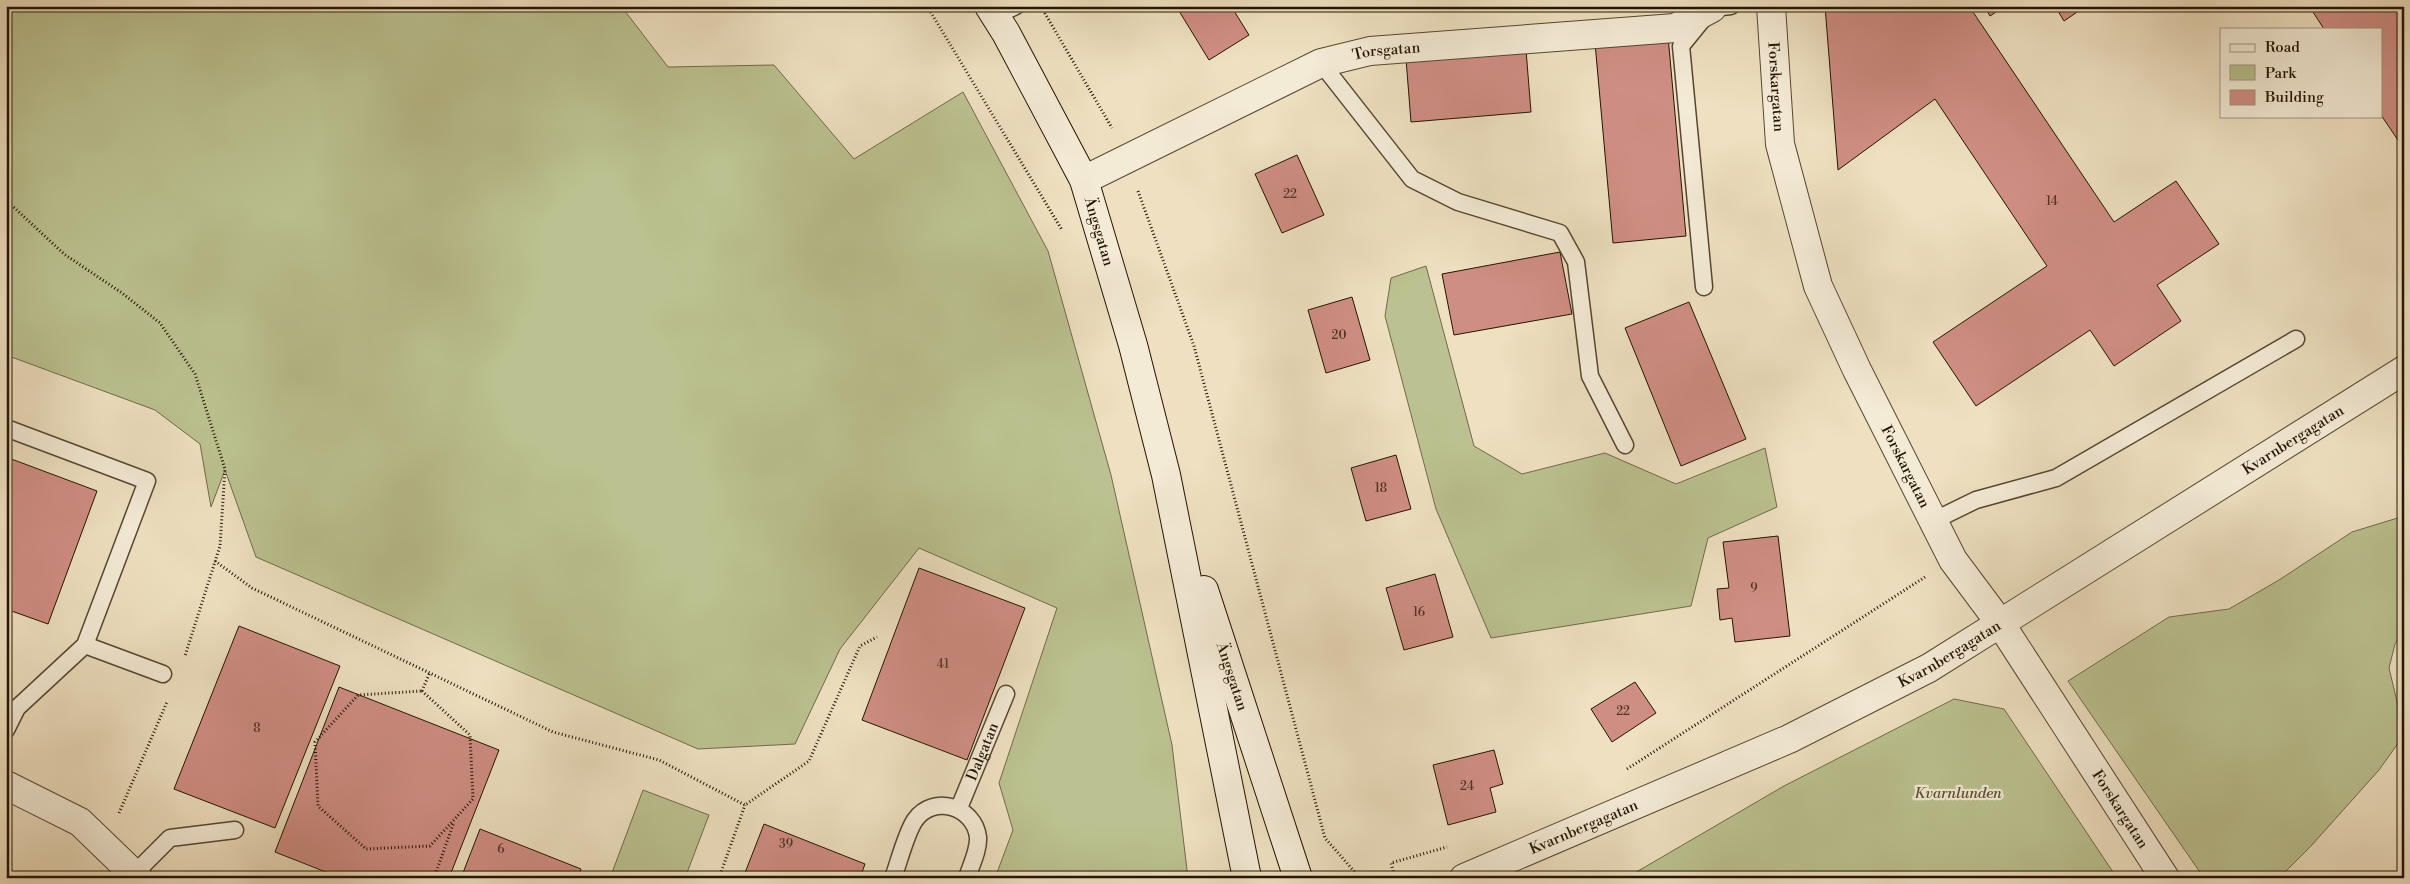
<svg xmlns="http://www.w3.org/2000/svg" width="2410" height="884" font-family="'Libre Bodoni',serif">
<rect width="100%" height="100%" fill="#eee0c0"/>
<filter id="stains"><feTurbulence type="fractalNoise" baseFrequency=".004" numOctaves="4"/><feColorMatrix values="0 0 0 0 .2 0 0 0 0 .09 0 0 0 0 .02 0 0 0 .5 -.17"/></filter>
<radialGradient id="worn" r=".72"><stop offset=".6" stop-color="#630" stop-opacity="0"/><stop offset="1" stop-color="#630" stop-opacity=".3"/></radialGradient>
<g fill="#bbc190" stroke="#706a49">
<polygon points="6,6 621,6 668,67 774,65 854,159 963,92 1048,251 1111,475 1172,745 1188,878 995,878 1013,830 999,783 1057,608 919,548 840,649 795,744 698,749 256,557 225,470 211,507 200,444 155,410 6,355"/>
<polygon points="1426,266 1474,446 1522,474 1605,453 1676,484 1765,448 1777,507 1708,538 1691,606 1491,638 1436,509 1385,316 1391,278"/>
<polygon points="2404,516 2404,630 2395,644 2389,668 2398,706 2399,742 2379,770 2311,846 2279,878 2204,878 2068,681 2169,617 2229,609 2279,580 2352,532"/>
<polygon points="1954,699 2004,709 2117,878 1626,878 1784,786"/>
<polygon points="643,790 709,815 685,878 610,878"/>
</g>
<g fill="#cf8e84" stroke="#241402">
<polygon points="1176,6 1231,6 1249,35 1209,60"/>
<polygon points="1825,6 1969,6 2114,222 2176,181 2219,244 2157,285 2181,321 2114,366 2090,330 1976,406 1933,342 2047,266 1935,99 1838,170"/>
<polygon points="1984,6 2005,6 1990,16"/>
<polygon points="2055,6 2086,6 2064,21"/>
<polygon points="2309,6 2404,6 2404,149 2381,115 2381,29 2324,29"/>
<polygon points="1668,36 1686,236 1613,243 1595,43"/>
<polygon points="1526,50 1531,112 1411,122 1406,59"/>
<polygon points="1297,155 1324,215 1282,233 1255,174"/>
<polygon points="1560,252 1572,314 1454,335 1442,274"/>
<polygon points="1352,297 1370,360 1326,373 1308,310"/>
<polygon points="1689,302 1746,439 1681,466 1625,328"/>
<polygon points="1396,455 1411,509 1366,521 1351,468"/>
<polygon points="6,457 97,491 48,624 6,609"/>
<polygon points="1778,536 1790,636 1735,642 1732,618 1720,620 1717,589 1729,588 1723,542"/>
<polygon points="919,568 1025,608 967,760 862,720"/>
<polygon points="1435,574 1453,637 1404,650 1386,588"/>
<polygon points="239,626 340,666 275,828 174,789"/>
<polygon points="1635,682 1656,713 1612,742 1591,709"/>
<polygon points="339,687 499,750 449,878 341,878 275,852"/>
<polygon points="1494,750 1503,784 1490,788 1496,812 1448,825 1433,765"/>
<polygon points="764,824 865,864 860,878 743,878"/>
<polygon points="480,829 581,869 578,878 461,878"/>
</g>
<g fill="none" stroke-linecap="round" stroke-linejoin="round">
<g stroke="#564732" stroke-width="19">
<g id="service">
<polyline points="995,16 1016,6"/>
<polyline points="1321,63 1412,179 1458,202 1560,233 1576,262 1590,376 1625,445"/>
<polyline points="1704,287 1681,46 1712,8 1731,6"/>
<polyline points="6,428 147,481 85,645 17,708 6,730"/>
<polyline points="1933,521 1976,500 2056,478 2296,339"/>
<polyline points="85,645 163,674"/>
<path id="s1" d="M959 808 1006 694"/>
<polyline points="134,874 170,838 235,830"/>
<path d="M893 878C899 862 906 833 915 820 933 794 974 806 978 837 979 850 971 865 967 878"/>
</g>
</g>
<g stroke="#564732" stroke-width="30">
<g id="minor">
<path id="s2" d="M1771 6 1780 144 1818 286 1857 370 1953 560 2000 623 2165 878"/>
<path id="s3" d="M1084 180 1321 63 1370 51 1675 28 1712 8"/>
<polyline points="6,785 80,822 138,878"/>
<path id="s4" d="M1464 878 1789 739 1929 668 2404 370"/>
</g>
</g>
<g stroke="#241402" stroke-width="30">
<g id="secondary">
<path id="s5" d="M989 6 1006 33 1084 180 1133 345 1166 475 1247 878"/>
<path id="s6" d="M1204 590 1298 878"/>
</g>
</g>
<g stroke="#241402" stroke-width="3" stroke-dasharray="1 2.5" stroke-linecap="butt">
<polyline points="927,6 1062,230"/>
<polyline points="1043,10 1112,128"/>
<polyline points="1138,191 1194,346 1325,838 1360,878"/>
<polyline points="6,200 64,254 122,293 160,323 195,374 225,469 220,546 185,656"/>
<polyline points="215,561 252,588 553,732 659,760 745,805 809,761 860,646 877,637"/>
<polygon points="422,691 470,735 473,799 430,846 366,849 318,806 315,742 358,695"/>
<polyline points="422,691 430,672"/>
<polyline points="1627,769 1925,577"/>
<polyline points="119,813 167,702"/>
<polyline points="434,878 454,822"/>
<polyline points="719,878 745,805"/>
<polyline points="1395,878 1391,863 1447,847"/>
</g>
<use href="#service" stroke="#f4ebd6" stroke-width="16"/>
<use href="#minor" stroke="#f4ebd6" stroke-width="28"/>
<use href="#secondary" stroke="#f4ebd6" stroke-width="28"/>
</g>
<g text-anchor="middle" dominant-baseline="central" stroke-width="4.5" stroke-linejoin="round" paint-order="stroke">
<g font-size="12" fill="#4f3222">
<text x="1290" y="194">22</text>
<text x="2052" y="201">14</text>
<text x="1339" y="335">20</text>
<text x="1381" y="488">18</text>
<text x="1754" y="588">9</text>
<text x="1419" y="612">16</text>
<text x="943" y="664">41</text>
<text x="1623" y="711">22</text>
<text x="257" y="728">8</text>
<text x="1467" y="786">24</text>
<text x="786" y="844">39</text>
<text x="501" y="849">6</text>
</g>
<g font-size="15" fill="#241402" stroke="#f4ebd6">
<text stroke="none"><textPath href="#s3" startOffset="331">Torsgatan</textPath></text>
<text stroke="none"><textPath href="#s2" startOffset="81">Forskargatan</textPath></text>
<text stroke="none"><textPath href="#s5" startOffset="252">Ängsgatan</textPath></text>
<text stroke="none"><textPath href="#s4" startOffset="940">Kvarnbergagatan</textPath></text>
<text stroke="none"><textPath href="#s2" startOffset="486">Forskargatan</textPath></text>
<text stroke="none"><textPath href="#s4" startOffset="535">Kvarnbergagatan</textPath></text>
<text stroke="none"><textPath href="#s6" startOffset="91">Ängsgatan</textPath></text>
<text stroke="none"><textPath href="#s1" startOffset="61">Dalgatan</textPath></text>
<text stroke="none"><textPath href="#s2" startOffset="891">Forskargatan</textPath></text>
<text stroke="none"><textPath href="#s4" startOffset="130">Kvarnbergagatan</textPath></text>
</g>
<g font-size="15" font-style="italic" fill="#595134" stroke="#f4ebd6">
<text x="1958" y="793">Kvarnlunden</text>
</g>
</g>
<rect width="2410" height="884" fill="none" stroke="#eee0c0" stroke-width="25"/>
<rect x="8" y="8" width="2395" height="869" fill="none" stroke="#241402" stroke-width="2.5"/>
<rect x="12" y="12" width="2385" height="859" fill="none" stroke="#241402"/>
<rect x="2220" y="28" width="162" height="90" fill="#f4ebd6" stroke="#a19581"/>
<rect x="2230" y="44" width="25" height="8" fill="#f4ebd6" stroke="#a19581"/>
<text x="2265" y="52" font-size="15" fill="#241402">Road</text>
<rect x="2230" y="65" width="25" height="15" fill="#bbc190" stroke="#a19581"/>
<text x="2265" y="78" font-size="15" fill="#241402">Park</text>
<rect x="2230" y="90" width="25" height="15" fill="#cf8e84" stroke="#a19581"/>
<text x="2265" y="102" font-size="15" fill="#241402">Building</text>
<rect width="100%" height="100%" filter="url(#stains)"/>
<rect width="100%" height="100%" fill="url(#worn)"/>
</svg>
